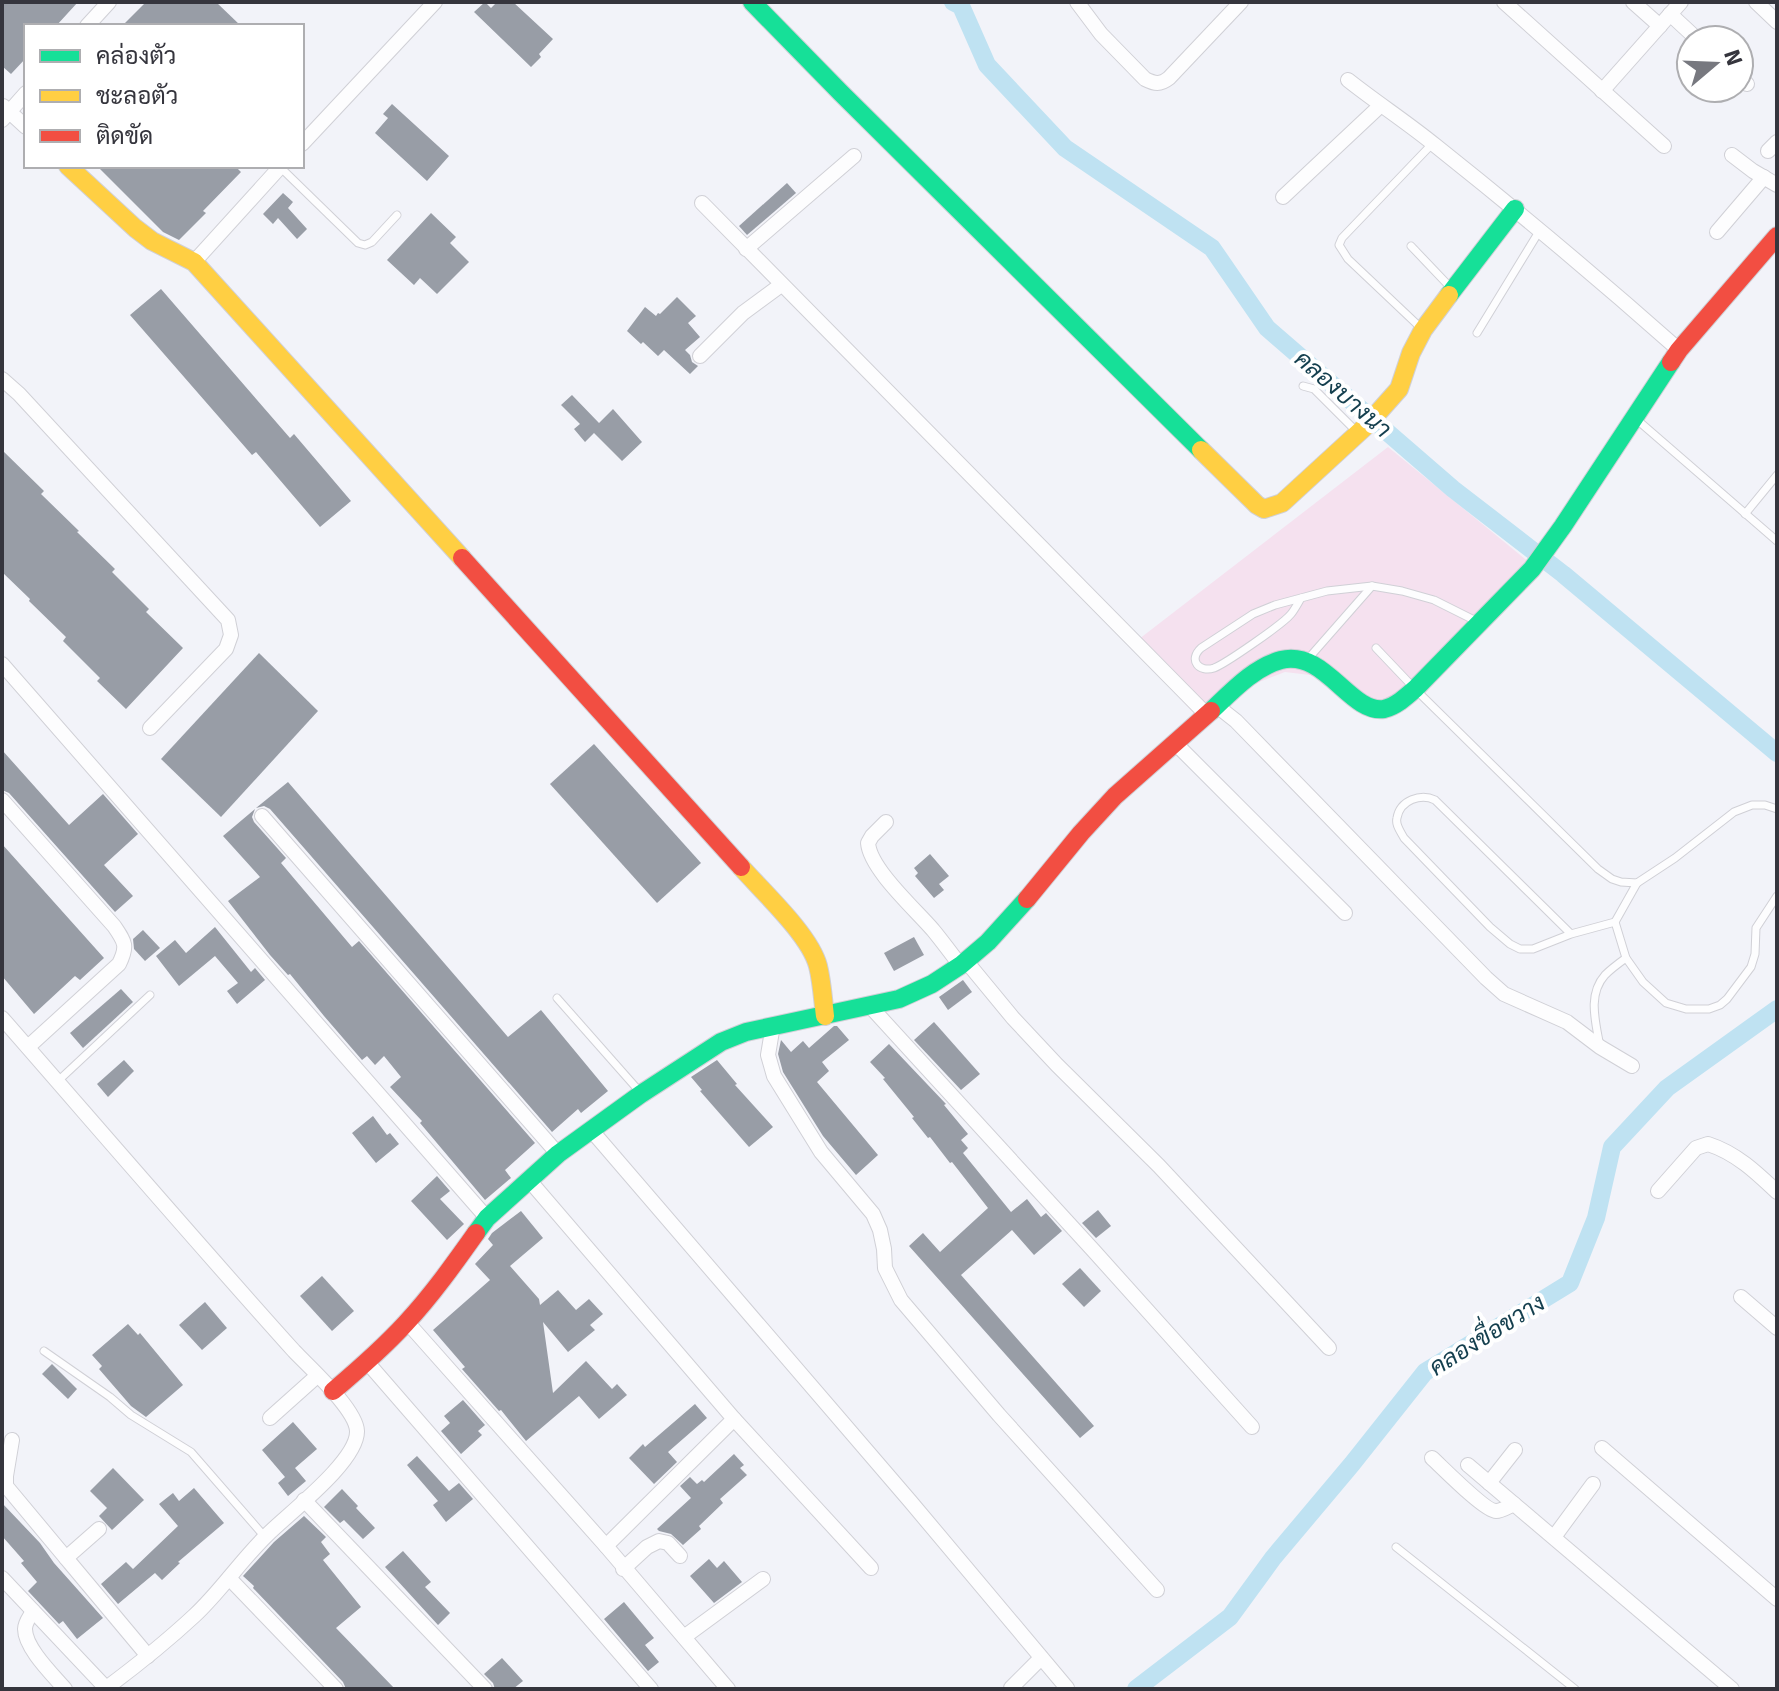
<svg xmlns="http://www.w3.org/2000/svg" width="1779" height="1691" font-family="Signika,Sarabun,sans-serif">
<rect width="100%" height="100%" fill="#f2f3f9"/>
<polygon fill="#f5e1ef" points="1388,447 1535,567 1400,709 1318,676 1285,672 1254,684 1205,725 1130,646"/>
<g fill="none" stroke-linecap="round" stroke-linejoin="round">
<g stroke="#bfe2f2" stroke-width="18">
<polyline points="953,2 961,6 987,65 1065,148 1212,248 1267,328 1453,489 1563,574 1777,753"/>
<polyline points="1136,1689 1230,1617 1273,1558 1352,1464 1425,1372 1570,1283 1596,1218 1612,1147 1667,1088 1777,1009"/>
</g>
</g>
<g fill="#989da6">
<polygon points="2,2 78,2 56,26 26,26 26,58 11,74 2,66"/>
<polygon points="146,2 216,2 241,26 122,26"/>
<polygon points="485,2 491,8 497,2 513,2 553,39 539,54 541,57 531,67 474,12"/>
<polygon points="392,104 449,156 427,181 375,133 388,118 383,114"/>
<polygon points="97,166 235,166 241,172 203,211 206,213 179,240 163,232"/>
<polygon points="787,183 796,193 747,235 739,226"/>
<polygon points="283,193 293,202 288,208 307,229 297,239 278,218 273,224 263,214"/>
<polygon points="431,213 456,237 450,243 469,262 437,294 420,278 414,285 387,260"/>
<polygon points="161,289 290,438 294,434 351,501 320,527 256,452 252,455 130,315"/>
<polygon points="677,297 696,316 688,323 700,337 685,350 690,355 692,362 698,366 690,374 664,350 658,356 643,342 641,344 627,331 645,307 656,316 658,313 660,314"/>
<polygon points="572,395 599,423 613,409 642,442 622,461 594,433 585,442 574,429 580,424 561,405"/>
<polygon points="2,450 44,491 41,494 79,531 77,532 115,569 112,572 149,609 146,612 183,648 126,709 97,681 100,678 63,641 66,637 29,601 30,599 2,572"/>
<polygon points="259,653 318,711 221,817 161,759"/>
<polygon points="594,744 701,863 657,903 550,784"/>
<polygon points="2,750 69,825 103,794 138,834 104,865 133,896 115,912 9,793 2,790"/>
<polygon points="288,782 508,1037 541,1010 608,1091 581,1113 578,1109 552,1132 270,809 264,806 256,808"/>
<polygon points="255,809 252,817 254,822 286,858 281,863 352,947 359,941 535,1143 505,1170 511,1178 485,1200 420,1123 422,1121 390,1087 401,1077 384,1056 375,1065 367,1056 362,1060 324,1016 290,974 288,975 270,955 228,901 260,877 223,836"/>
<polygon points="2,844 104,958 80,980 75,976 34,1014 2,976"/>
<polygon points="930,854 949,876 939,884 944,890 934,898 915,876 918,873 914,868"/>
<polygon points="215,927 251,972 255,968 265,980 237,1004 227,991 238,983 215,956 179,986 156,956 175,940 186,953"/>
<polygon points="143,930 160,948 145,961 134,949 133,939"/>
<polygon points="914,937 924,955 894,971 884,953"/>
<polygon points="963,980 972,992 948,1010 939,997"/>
<polygon points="121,989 133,1002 83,1048 70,1033"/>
<polygon points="934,1022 980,1074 961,1090 914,1040"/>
<polygon points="834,1026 837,1026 849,1040 822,1062 829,1071 817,1082 878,1155 856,1175 823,1136 783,1072 778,1054 781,1040 791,1052 803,1041 809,1048"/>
<polygon points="889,1044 946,1104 944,1105 968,1134 961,1140 968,1148 963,1153 1011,1212 1027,1199 1041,1217 1046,1213 1062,1231 1034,1255 1012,1230 961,1275 1094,1426 1080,1438 909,1246 923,1233 940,1252 988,1208 952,1162 950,1163 930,1137 928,1138 912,1118 914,1117 883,1079 885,1078 870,1062"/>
<polygon points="124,1060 134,1071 108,1097 97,1084"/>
<polygon points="717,1060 737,1084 735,1085 773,1127 749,1147 700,1091 702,1090 691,1077"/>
<polygon points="373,1116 387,1135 390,1133 399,1144 376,1163 352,1133"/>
<polygon points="437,1176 450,1191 440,1199 464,1224 447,1240 411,1201"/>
<polygon points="1098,1210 1111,1226 1096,1238 1082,1223"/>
<polygon points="521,1211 543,1238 510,1266 539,1299 540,1305 558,1290 576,1310 589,1299 603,1314 590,1325 595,1330 568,1352 543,1322 553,1393 586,1361 612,1389 617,1384 627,1395 599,1419 579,1396 526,1441 501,1410 499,1411 462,1369 465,1367 433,1330 490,1280 475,1264 493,1245 488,1239 492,1233"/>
<polygon points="1080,1268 1101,1291 1084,1307 1062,1284"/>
<polygon points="322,1276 354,1311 332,1331 300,1296"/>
<polygon points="205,1302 227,1328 202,1350 179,1325"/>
<polygon points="128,1324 138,1335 140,1333 183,1385 146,1417 131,1406 99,1369 102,1366 92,1355"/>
<polygon points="52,1364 77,1389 68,1399 42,1374"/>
<polygon points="463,1400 485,1425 478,1431 482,1435 461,1454 441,1431 450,1423 444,1416"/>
<polygon points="695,1404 707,1418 668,1452 677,1462 654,1484 629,1458 643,1444 645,1447"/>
<polygon points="293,1422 317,1449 295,1468 306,1481 288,1496 278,1483 285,1477 262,1450"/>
<polygon points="734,1454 744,1465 740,1468 747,1475 720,1499 723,1503 699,1526 701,1529 683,1545 671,1534 659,1531 657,1529 691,1498 680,1486 690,1477 697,1484 702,1480 704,1482"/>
<polygon points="417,1456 449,1491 459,1483 473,1499 446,1522 433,1505 438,1501 407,1465"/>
<polygon points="113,1468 144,1500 112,1530 99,1516 107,1508 90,1491"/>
<polygon points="194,1488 224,1523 178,1562 180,1563 162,1580 155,1573 118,1604 101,1584 126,1562 133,1569 178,1526 159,1504 173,1493 179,1501"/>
<polygon points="342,1489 358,1506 356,1508 375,1528 363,1539 344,1520 340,1523 324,1507"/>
<polygon points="2,1503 40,1543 54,1563 103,1618 77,1639 63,1621 59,1624 28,1591 37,1582 21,1563 24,1561 2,1536"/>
<polygon points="304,1516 326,1537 321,1542 330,1554 323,1560 361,1607 336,1628 395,1689 346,1689 343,1682 253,1588 254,1586 243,1576 274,1542"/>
<polygon points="403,1551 431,1582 425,1587 450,1613 438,1625 385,1567"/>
<polygon points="709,1559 717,1568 724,1561 742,1582 714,1603 690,1576"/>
<polygon points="624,1602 654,1638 645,1645 659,1662 648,1671 604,1619"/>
<polygon points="502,1658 523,1681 513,1689 495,1689 493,1683 484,1674"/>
</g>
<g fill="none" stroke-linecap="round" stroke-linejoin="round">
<g stroke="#d0d0d6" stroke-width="9">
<g id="lane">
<polyline points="280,167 358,243 365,245 372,242 397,215"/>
<polyline points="1411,246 1451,288"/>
<polyline points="1422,329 1348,259 1339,245 1342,238 1433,143"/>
<polyline points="1477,333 1540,230"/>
<polyline points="1303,386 1314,389 1355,430"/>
<polyline points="1635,418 1777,541"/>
<polyline points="1745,514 1777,475"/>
<path d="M1301 598C1298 603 1295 609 1291 614 1283 624 1225 664 1214 668 1199 673 1188 660 1201 648L1253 614 1275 605 1327 591 1372 586 1402 591 1434 600 1478 622"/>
<polyline points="1376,648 1415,689 1598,869 1612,879 1621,882 1637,883 1675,858 1734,812 1752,805 1765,805 1777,809"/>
<polyline points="1307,660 1372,586"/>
<polyline points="1637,883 1615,922 1626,958 1643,982 1666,1003 1686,1009 1709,1009 1720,1005 1727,999 1751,967 1755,954 1756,928 1777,896"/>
<path d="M1571 934 1435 800C1421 793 1400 800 1397 818 1395 825 1401 832 1404 838L1490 927 1510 944 1520 949H1533L1571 934 1615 922"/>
<polyline points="557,998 640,1092"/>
<path d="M1600 1047C1596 1023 1587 995 1605 975 1611 969 1619 963 1626 958"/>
<polyline points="58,1081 150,995"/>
<polyline points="44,1351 110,1397 131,1415 191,1452 265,1537"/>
<polyline points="1396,1547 1575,1689"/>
</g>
</g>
<g stroke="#d0d0d6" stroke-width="16">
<g id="street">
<path d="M1077 2 1101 34 1145 79C1155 84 1160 85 1169 78L1241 2"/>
<polyline points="1504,2 1664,146"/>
<polyline points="1633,2 1660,26"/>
<polyline points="1756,2 1777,22"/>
<polyline points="1670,14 1698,40"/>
<polyline points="87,26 109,2"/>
<polyline points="1739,77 1747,84"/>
<path d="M1348 80C1377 103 1408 123 1436 146 1519 212 1600 280 1679 350"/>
<polyline points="1602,91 1681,2"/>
<polyline points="3,106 26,127"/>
<polyline points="2,120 26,93"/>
<polyline points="302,144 435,2"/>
<polyline points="1768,151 1777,142"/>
<polyline points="1732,155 1753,171 1777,185"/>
<polyline points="1283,197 1380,106"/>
<polyline points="702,203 1207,715"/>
<polyline points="1717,232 1764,177"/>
<polyline points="746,249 854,156"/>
<polyline points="194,262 281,166"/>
<polyline points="700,356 743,313 781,285"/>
<polyline points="2,379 19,394 228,620 231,635 226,649 150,728"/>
<polyline points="2,664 487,1218"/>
<polyline points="1217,706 1236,721 1486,978 1504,994 1567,1022 1600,1047 1632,1066"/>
<polyline points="1176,744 1345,913"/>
<path d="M2 800 114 926C125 942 128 946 119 964L28 1047"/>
<polyline points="262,816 558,1154"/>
<path d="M886 822 872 836 868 843C870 869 915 909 933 930 942 941 951 953 960 965"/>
<polyline points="966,961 1013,1018 1057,1065 1159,1166 1329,1348"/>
<polyline points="869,1005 1093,1250 1252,1427"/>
<path d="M2 1018C99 1129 195 1241 294 1351 310 1368 356 1409 357 1431 358 1461 289 1513 267 1535 241 1560 221 1591 194 1616 166 1642 136 1666 105 1689"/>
<polyline points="773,1025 768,1055 774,1076 821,1152 873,1214 880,1230 884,1249 885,1268 901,1300 999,1415 1157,1590"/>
<polyline points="592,1131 910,1501 1067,1688"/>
<polyline points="529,1180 734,1419 871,1568"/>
<path d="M1658 1191 1696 1148 1708 1144C1736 1153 1756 1172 1777 1192"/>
<polyline points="1741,1297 1777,1328"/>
<polyline points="407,1322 606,1546 728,1689"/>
<polyline points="367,1362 651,1689"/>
<polyline points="270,1418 317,1376"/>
<polyline points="12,1440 6,1476 6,1486 66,1558"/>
<polyline points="1602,1448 1777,1599"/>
<path d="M1432 1458C1443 1468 1485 1511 1496 1511 1502 1511 1509 1506 1514 1504"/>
<polyline points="1468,1465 1732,1689"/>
<polyline points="1489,1483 1515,1450"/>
<polyline points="304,1500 485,1689"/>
<polyline points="99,1529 66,1558 148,1656"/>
<polyline points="1554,1537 1593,1484"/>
<polyline points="606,1546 734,1419"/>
<polyline points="623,1569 647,1547 659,1541 668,1543 680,1556"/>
<polyline points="2,1578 106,1688"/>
<polyline points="229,1578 336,1689"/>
<path d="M33 1611C30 1617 25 1622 25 1629 25 1648 53 1675 65 1689"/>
<polyline points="684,1637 763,1579"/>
<polyline points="1011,1688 1041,1658"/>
</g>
</g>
<g stroke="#d0d0d6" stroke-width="20">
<g id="fast">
<polyline points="752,2 841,93 1201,450"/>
<polyline points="1449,295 1515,209"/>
<path d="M1211 711C1231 692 1254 667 1281 660 1325 649 1350 714 1384 709 1396 706 1406 697 1415 689L1532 569 1563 526 1671 362"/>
<polyline points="476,1233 487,1218 558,1154 641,1094 721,1042 746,1032 899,999 932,984 961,965 988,942 1027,899"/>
</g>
</g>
<g stroke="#d0d0d6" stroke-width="20">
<g id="slow">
<polyline points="68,166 135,228 152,241 194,262 462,558"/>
<polyline points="1201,450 1257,505 1264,509 1282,503 1367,425 1399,389 1411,353 1423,330 1449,295"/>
<path d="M741 867C763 892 810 935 818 966 822 982 823 1000 825 1016"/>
</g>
</g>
<g stroke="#d0d0d6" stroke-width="20">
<g id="jam">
<polyline points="1671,362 1679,350 1777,236"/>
<polyline points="462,558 741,867"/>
<polyline points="1027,899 1081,833 1115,796 1211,711"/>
<path d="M333 1391C359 1369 384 1347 406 1323 432 1295 454 1264 476 1233"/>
</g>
</g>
<use href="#lane" stroke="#fdfdfe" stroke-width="7"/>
<use href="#street" stroke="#fdfdfe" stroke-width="14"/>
<use href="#fast" stroke="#16e098" stroke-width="18"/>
<use href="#slow" stroke="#ffcf43" stroke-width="18"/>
<use href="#jam" stroke="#f24e42" stroke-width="18"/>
</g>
<g text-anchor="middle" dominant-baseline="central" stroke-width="8" stroke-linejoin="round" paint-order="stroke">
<g font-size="24" font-style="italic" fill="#143f4e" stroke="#fff">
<text transform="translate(1343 394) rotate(41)">คลองบางนา</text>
<text transform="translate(1487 1335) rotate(-32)">คลองขื่อขวาง</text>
</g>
</g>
<rect width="1779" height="1691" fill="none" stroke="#35353d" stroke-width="8"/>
<rect x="24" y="24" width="280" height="144" fill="#ffffff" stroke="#aeaeb1" stroke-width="2"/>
<rect x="40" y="50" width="40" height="12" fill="#16e098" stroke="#aeaeb1" stroke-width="2"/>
<text x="96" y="64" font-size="24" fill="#35353d">คล่องตัว</text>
<rect x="40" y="90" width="40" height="12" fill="#ffcf43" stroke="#aeaeb1" stroke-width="2"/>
<text x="96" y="104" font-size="24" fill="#35353d">ชะลอตัว</text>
<rect x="40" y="130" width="40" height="12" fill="#f24e42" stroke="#aeaeb1" stroke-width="2"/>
<text x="96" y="144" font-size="24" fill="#35353d">ติดขัด</text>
<g transform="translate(1715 64) rotate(71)"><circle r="38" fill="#ffffff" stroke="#aeaeb1" stroke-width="2"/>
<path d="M0-6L14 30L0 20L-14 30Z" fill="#77787f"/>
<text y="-12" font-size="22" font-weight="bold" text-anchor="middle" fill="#35353d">N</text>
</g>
</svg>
